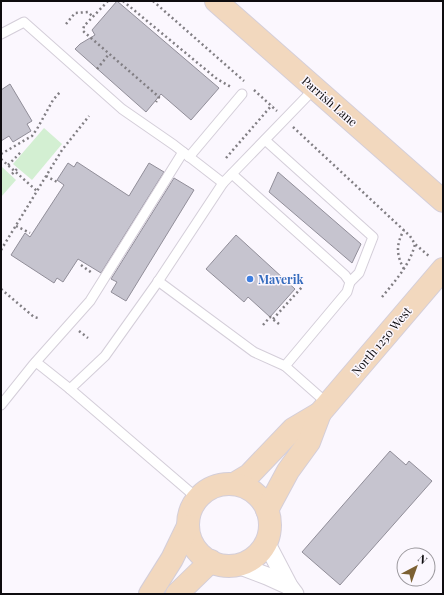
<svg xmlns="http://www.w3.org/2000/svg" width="444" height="595" font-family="'Playfair Display',serif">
<rect width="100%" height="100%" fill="#fbf7fe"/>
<g fill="#d3efd2">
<polygon points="44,128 62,144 32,180 13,164"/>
<polygon points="1,166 16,180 1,197"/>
</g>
<g fill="#c6c4cf" stroke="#918e99">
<polygon points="117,1 219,88 191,120 161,94 146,112 75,49 80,44 95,35 92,30"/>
<polygon points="10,84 32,121 27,124 31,131 13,142 9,136 1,141 1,90"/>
<polygon points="77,162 129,196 149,163 164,172 101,273 78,259 63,282 57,278 54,283 11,255 25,233 30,237 64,185 57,180 68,163 74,167"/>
<polygon points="278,172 361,244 352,263 269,192"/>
<polygon points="174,178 194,190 126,301 111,292 117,282 111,279"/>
<polygon points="236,235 295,289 270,317 248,297 244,302 206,269"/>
<polygon points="390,451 406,465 409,461 432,481 340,585 302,552"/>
</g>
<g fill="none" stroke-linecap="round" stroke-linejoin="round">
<g stroke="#d4ced9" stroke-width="11">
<g id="lane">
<polyline points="1,34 24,22 122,109 174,145 223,183 315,88"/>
<polyline points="265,140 373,237 359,273 350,282"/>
<polyline points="189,157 242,94"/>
<polyline points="232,174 345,275 350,282 347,292 285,366 328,404"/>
<polyline points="158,281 254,352 285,366"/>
<polyline points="36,362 70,389"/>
<polyline points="1,405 33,365 90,301 183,152"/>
<polyline points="197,498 70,389 105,356 157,283 223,183"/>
</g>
</g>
<g stroke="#d4ced9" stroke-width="19">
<g id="street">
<polyline points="266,542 289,586 295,594"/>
<polyline points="238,565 267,576 289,586"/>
</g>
</g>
<g stroke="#d4ced9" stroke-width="24">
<g id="secondary">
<polyline points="216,1 443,201"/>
<polyline points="234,484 249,475 293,429 320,413 443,269"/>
<circle cx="229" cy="525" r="41"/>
<polyline points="267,510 288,471 309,442 320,413"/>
<polyline points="150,594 172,559 188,526"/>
<polyline points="177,594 211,561"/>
</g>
</g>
<g stroke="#817e83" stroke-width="2.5" stroke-dasharray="2 3" stroke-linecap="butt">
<polyline points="108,1 84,26 83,31 159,97 156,102"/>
<polyline points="123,1 217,79 231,87"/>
<polyline points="153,1 244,81"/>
<polyline points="66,24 75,13 88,12 93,17"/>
<polyline points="97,69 109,54"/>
<polyline points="254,90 277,111"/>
<polyline points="293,127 410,236 415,244 430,257"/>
<polyline points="1,154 32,136 37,129 53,100 61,91"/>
<polyline points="226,158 272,105"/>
<polyline points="1,159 37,191"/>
<polyline points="8,165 22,151"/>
<polyline points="12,174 18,168"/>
<polyline points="46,176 59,183"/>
<polyline points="16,226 30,233"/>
<polyline points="1,250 62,150 89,116"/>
<polyline points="81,265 92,273"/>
<path d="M404 269C396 255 396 244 404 230"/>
<polyline points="1,289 34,317 38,318"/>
<path d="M382 297C395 281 410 265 415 244"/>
<polyline points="273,319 302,287"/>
<polyline points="263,325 270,317 279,324"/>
<polyline points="79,331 88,338"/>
</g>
<use href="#lane" stroke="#fff" stroke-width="9"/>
<use href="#street" stroke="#fff" stroke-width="17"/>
<use href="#secondary" stroke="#f2d8be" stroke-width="22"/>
</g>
<circle fill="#3f7fe0" stroke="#fbf7fe" stroke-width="1.5" cx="250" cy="279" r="4"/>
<g text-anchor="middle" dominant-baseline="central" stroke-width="3" stroke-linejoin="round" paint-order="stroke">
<g font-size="12" fill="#0e0c0f" stroke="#fbf7fe">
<text transform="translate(330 101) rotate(41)">Parrish Lane</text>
<text transform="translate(381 341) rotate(-50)">North 1250 West</text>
</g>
<g font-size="12" font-weight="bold" fill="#366cbe" stroke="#fbf7fe" text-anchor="start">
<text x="258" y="279">Maverik</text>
</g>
</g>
<rect width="444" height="595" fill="none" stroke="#0e0c0f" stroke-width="4"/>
<g transform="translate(416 567) rotate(41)"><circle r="19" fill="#fbf7fe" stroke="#9c999e"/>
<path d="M0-3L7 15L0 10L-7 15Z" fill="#7c6033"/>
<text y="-6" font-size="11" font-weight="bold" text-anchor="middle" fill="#0e0c0f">N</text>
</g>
</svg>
